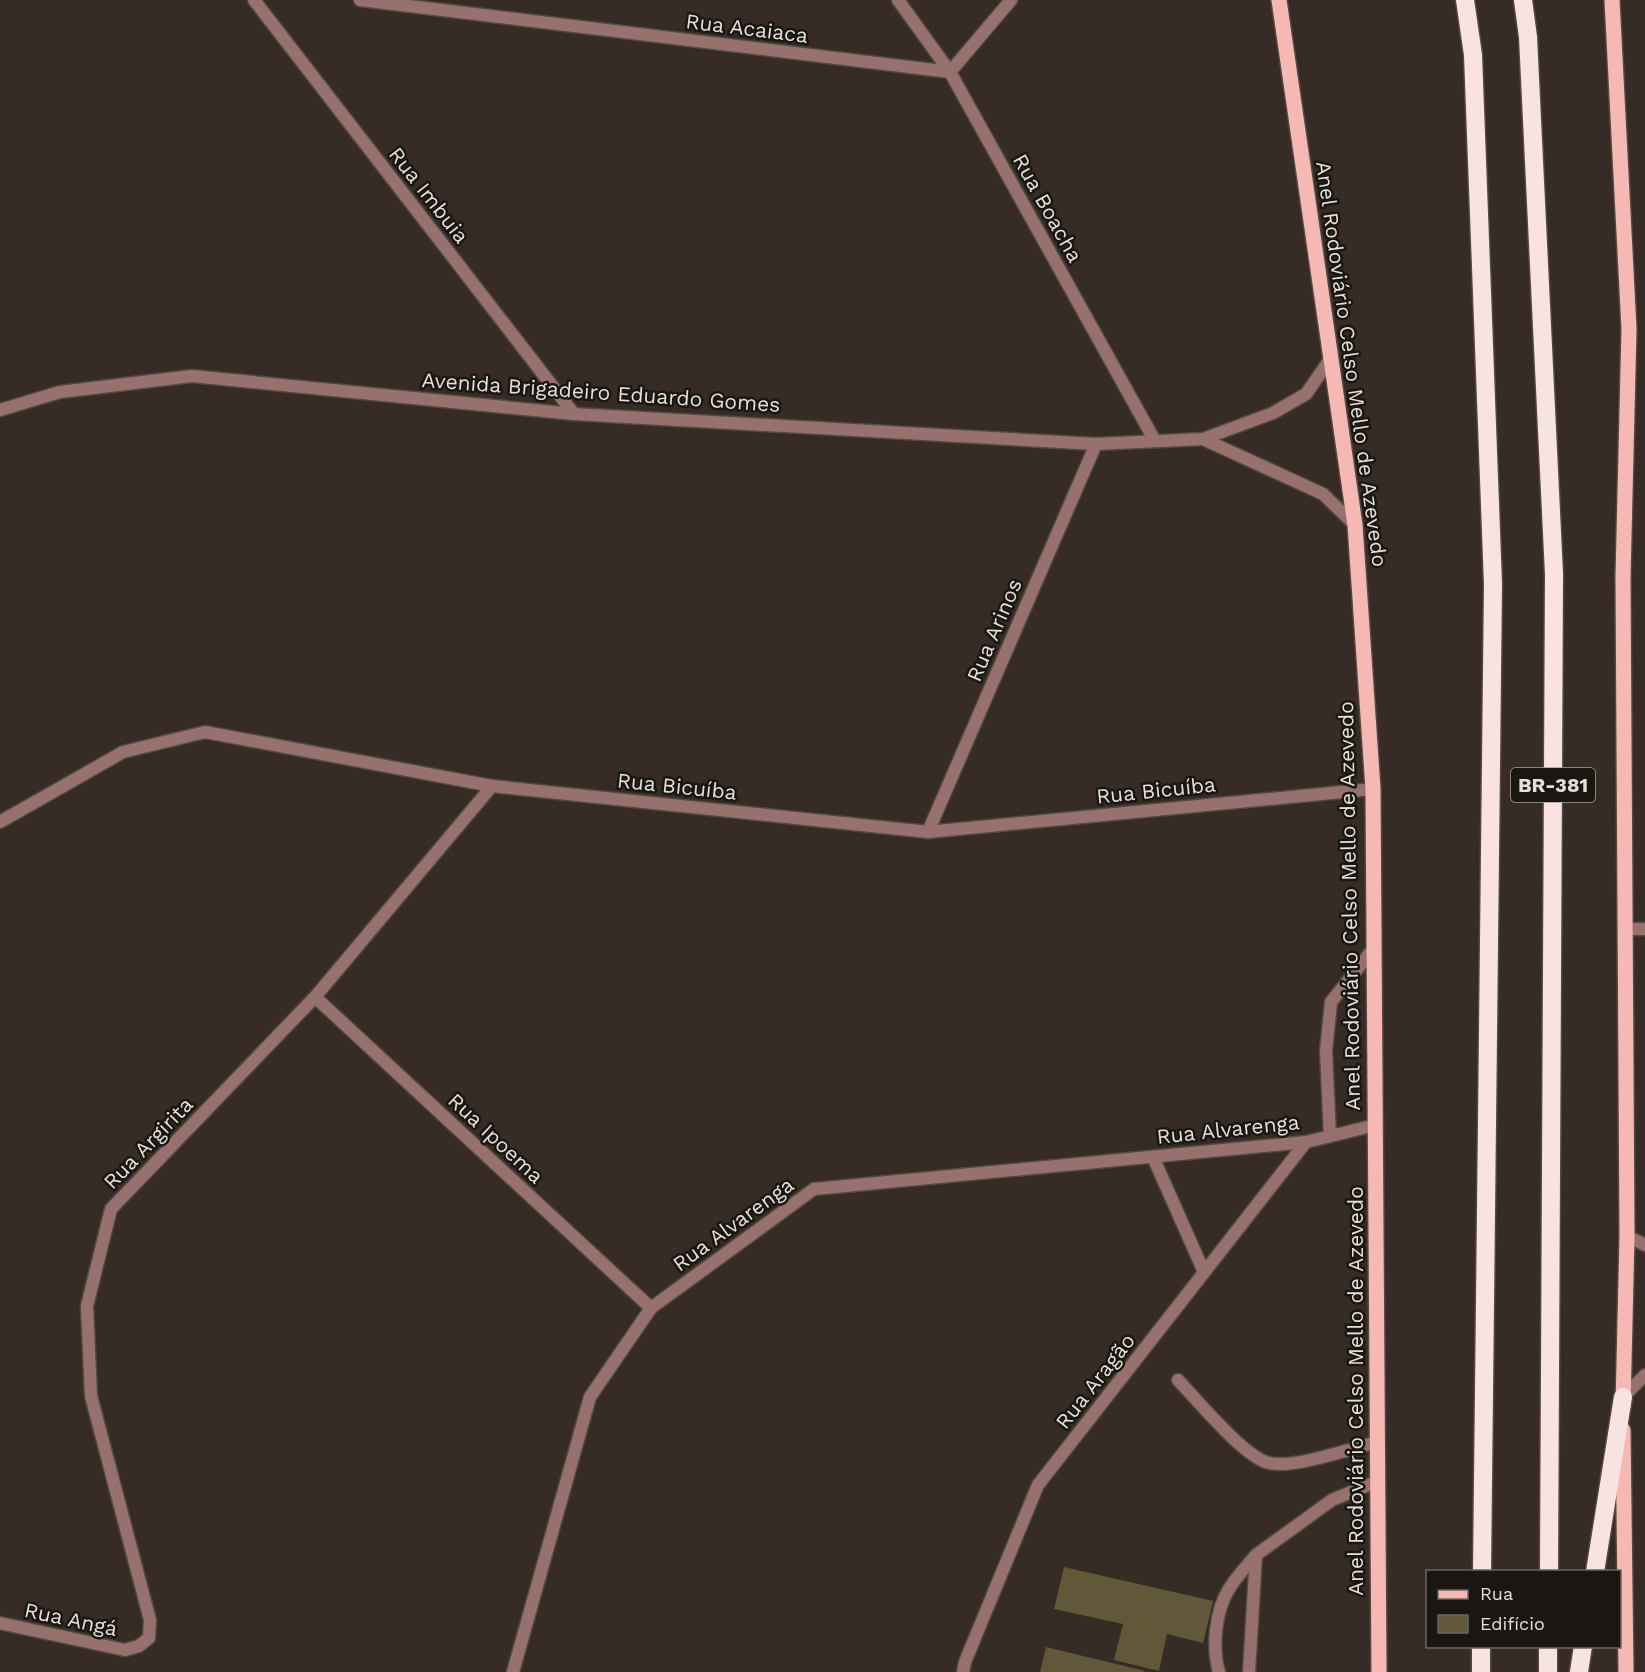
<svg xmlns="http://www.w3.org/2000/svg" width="1645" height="1672" font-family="'Work Sans',sans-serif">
<rect width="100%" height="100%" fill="#362c25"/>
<g fill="#615739">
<polygon points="1064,1567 1213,1601 1203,1643 1167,1634 1159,1671 1114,1660 1123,1624 1054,1609"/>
<polygon points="1046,1647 1145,1671 1144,1672 1040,1672"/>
</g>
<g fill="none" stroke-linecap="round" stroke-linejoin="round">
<g stroke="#524942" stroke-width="15">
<g id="service">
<polyline points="1624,929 1645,929"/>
<polyline points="1330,1136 1326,1051 1331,1002 1374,948"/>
<path d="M1178 1380C1197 1400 1244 1457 1269 1463 1294 1469 1351 1448 1378 1442"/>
<path d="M1219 1672C1212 1648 1215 1611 1229 1589 1236 1577 1247 1566 1256 1555"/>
<polyline points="1249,1672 1256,1555 1332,1500 1378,1481"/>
</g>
</g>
<g stroke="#524942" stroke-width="15">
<g id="minor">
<polyline points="254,0 574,414"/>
<polyline points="360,0 950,72 1011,0"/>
<polyline points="898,0 950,72 1155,441"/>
<polyline points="0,822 123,752 205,732 492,786 928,832 1373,789"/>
<polyline points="928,832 1096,444"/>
<polyline points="315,997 651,1308"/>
<polyline points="1153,1157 1204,1272"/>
<polyline points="0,1623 125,1650 139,1646 149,1638 150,1620 91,1396 87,1306 111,1209 315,997 492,786"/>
<polyline points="513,1672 590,1397 651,1308 814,1189 1306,1142 1376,1125"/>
<polyline points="963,1672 965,1662 1038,1485 1306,1142"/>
</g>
</g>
<g stroke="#524942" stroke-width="15">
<g id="tertiary">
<polyline points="0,410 60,392 192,376 574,414 1096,444 1203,439 1273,413 1306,394 1331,358"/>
<polyline points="1203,439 1323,494 1355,525"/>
<polyline points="1627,1236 1645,1245"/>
<polyline points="1623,1397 1645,1375"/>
</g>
</g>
<g stroke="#524942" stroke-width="18">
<g id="primary">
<polyline points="1279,0 1355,525 1373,789 1379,1672"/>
<polyline points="1612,0 1629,329 1623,577 1627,1236 1623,1406"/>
<polyline points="1623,1430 1626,1672"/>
</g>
</g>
<g stroke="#524942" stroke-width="21">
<g id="motorway">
<polyline points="1465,0 1473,55 1493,584 1482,1572"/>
<polyline points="1523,0 1528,37 1554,574 1549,1572"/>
<polyline points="1595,1572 1623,1397"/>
<polyline points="1481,1672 1481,1646"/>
<polyline points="1548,1672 1548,1646"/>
<polyline points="1579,1672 1583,1646"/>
</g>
</g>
<use href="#service" stroke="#97716e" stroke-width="12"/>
<use href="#minor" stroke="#97716e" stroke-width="12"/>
<use href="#tertiary" stroke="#97716e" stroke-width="12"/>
<use href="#primary" stroke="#f6b8b2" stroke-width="15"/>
<use href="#motorway" stroke="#f7e3e1" stroke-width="18"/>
</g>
<g text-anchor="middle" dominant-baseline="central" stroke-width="5" stroke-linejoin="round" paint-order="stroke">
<rect fill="#1a1612" stroke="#a8a39e" stroke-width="1.5" x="1511" y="768" width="84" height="34" rx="4.5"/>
<g font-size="20" font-weight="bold" fill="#e5dfda">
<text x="1553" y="785">BR-381</text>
</g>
<g font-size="21" fill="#e5dfda" stroke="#1a1612">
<text transform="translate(747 28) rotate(7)">Rua Acaiaca</text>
<text transform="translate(429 195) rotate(52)">Rua Imbuia</text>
<text transform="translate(1048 208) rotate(61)">Rua Boacha</text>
<text transform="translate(1352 364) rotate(82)">Anel Rodoviário Celso Mello de Azevedo</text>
<text transform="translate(601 392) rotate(4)">Avenida Brigadeiro Eduardo Gomes</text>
<text transform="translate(994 630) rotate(-67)">Rua Arinos</text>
<text transform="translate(677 786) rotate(6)">Rua Bicuíba</text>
<text transform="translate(1156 790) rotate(-6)">Rua Bicuíba</text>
<text transform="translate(1349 906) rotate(-91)">Anel Rodoviário Celso Mello de Azevedo</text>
<text transform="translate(1228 1129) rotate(-6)">Rua Alvarenga</text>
<text transform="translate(496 1138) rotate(43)">Rua Ipoema</text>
<text transform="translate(148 1143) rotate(-46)">Rua Argirita</text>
<text transform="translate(733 1224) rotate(-36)">Rua Alvarenga</text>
<text transform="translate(1095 1381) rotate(-52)">Rua Aragão</text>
<text transform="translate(1355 1391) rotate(-90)">Anel Rodoviário Celso Mello de Azevedo</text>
<text transform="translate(71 1619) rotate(12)">Rua Angá</text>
</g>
</g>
<rect x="1426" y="1570" width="195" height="78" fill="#1a1612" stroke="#6b6662" stroke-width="1.5"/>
<rect x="1438" y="1590" width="30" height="9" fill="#f6b8b2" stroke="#6b6662" stroke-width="1.5"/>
<text x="1480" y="1600" font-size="18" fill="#e5dfda">Rua</text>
<rect x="1438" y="1615" width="30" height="18" fill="#615739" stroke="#6b6662" stroke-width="1.5"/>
<text x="1480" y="1630" font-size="18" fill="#e5dfda">Edifício</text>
</svg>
